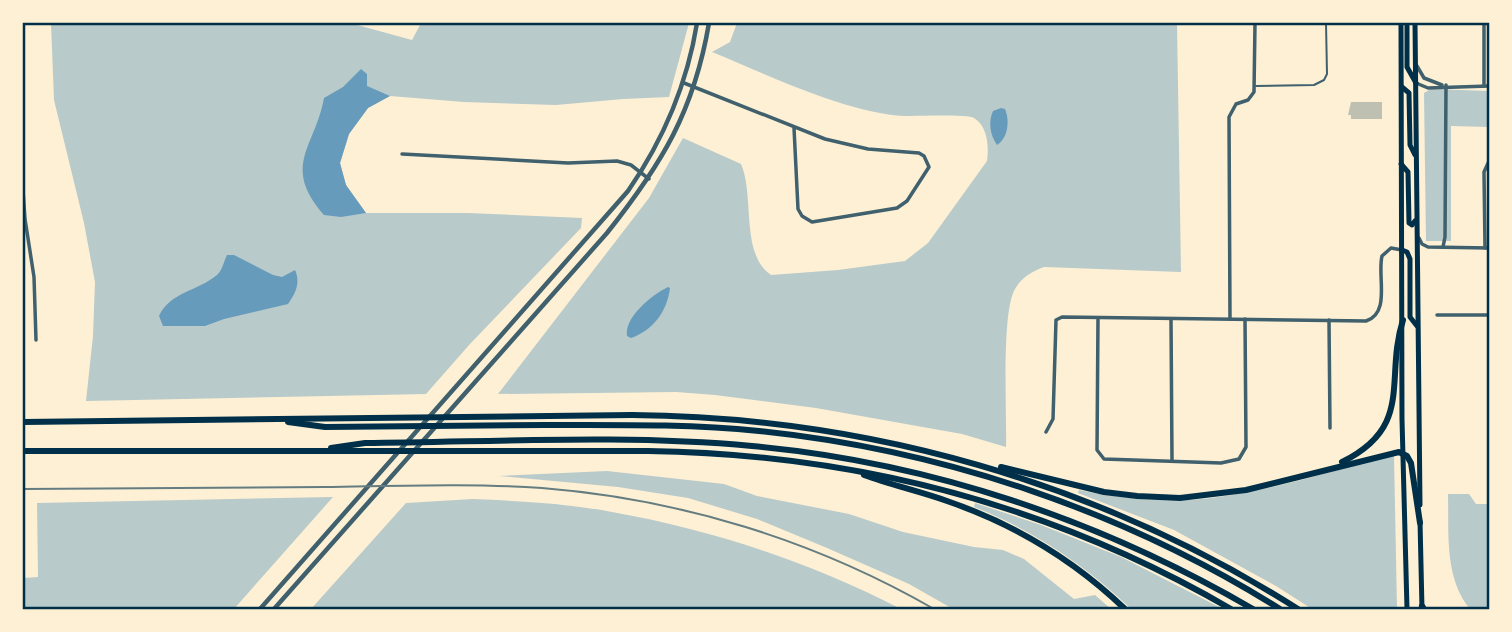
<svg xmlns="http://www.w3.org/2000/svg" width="1512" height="632" font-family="Arial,sans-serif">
<rect width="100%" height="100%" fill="#fdf0d5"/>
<g fill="#b9caca">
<polygon points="51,23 350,23 412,40 421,23 689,23 669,97 623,99 556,105 464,102 390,96 368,108 349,134 340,163 346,185 366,213 468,213 582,218 581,228 470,344 426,394 86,401 93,336 95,282 84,223 54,100"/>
<path d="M737 23H1177L1181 272 1044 267C1031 272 1022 277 1015 289 1001 313 1007 414 1006 447L962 434 816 408 715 395 676 392 498 394 649 198 683 138 741 164C755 196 740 254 771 275L838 270 905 261 928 243 987 161C989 148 988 126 974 118 968 114 917 116 905 116 846 113 768 75 712 52L730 42Z"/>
<polygon points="1431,89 1489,91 1489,127 1451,126 1451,241 1426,241 1424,93"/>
<path d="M1394 455 1397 609H1312L1276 586 1174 530 1078 493 1079 490C1115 497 1154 502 1191 500 1259 495 1327 472 1394 455Z"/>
<polygon points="607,471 724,484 757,496 849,514 903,532 974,547 1003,550 1024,559 1074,599 1095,595 1111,609 953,609 909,584 827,548 757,519 688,498 618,487 499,476"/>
<path d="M1448 494H1469L1476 504H1489V609H1470C1444 578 1449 532 1448 494Z"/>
<polygon points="333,497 234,609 23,609 23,578 38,577 37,503"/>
<path d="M473 499C519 501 566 503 612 512 713 530 810 562 901 609H311L406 503Z"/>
<path d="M975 503 1041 525 1121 557 1223 609H1131C1085 565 1033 530 974 507Z"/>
</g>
<g fill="#669bbc">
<path d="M361 69 367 74V86L390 96 368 108 349 134 340 163 346 185 366 213 341 217 324 215C281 165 315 148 324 98L343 87Z"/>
<path d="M1001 108 1005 109C1010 121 1008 138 997 145 990 135 988 122 993 111Z"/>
<path d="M227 255H234L273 275 282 277 295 270C301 283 295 294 288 304L224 319 205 326H163L159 316C170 292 198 291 217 275 222 271 224 261 227 255Z"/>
<path d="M668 287 670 288C667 312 653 330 631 338L627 336C624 317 652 295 668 287Z"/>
</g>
<polygon fill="#bec0b2" points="1351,102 1382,102 1382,119 1351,119 1351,115 1348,115"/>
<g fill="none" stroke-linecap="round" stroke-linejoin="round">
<polyline stroke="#3f606c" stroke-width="2" points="1256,86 1314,85 1324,80 1327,74 1326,23"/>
<g stroke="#3f606c" stroke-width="3.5">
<polyline points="1484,23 1484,86"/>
<polyline points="1417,66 1424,78 1442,85"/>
<polyline points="684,83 825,139 868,149 919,153 924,156 929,167 907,201 897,208 812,222 802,216 798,209 794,128"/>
<polyline points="1416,83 1428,88 1489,86"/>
<polyline points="402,154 568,163 617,161 631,165 649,179"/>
<polyline points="23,190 25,219 34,277 36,340"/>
<polyline points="1419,238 1422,244 1428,247 1489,248"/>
<polyline points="1443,247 1445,237 1446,85"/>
<polyline points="1485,248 1484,172 1489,161"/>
<polyline points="1437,315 1489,315"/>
<polyline points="1098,318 1097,450 1104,459 1221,463 1239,459 1246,447 1245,319"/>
<polyline points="1171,319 1172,461"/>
<polyline points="1230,319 1229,117 1236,104 1248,100 1254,92 1255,23"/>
<polyline points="1329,320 1330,428"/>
<path d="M1046 432 1053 419 1056 320 1062 317 1366 321C1391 313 1377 276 1382 256L1391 248 1402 250"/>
</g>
<g stroke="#3f606c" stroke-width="4.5">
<path d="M260 609 628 191C664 139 687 85 697 23"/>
<path d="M274 609 607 233C662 164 694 111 709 23"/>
</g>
<g stroke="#003049" stroke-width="5">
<polyline points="1401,23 1402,419 1407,609"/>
<polyline points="1407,23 1407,67 1416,83"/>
<polyline points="1415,23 1420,505"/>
<polyline points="1402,87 1409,93 1410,145 1415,155"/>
<polyline points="1401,164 1408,172 1409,223 1412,225 1415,221"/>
<polyline points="1402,250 1407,252 1410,259 1410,317 1417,326"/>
<polyline points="1420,521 1422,609"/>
</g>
<g stroke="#003049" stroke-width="6">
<path d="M23 422 632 415C868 417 1098 482 1298 609"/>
<path d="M288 422 325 427C400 426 474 426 548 425 618 425 689 424 759 431 943 450 1124 511 1280 609"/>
<path d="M331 448 365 443C494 442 624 434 752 446 929 462 1100 520 1253 609"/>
<path d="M23 451H648C855 454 1052 505 1231 609"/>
<path d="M1342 462C1415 426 1384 379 1403 320"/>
<polyline points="1001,467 1104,492 1137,496 1180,498 1246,490 1399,452 1407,456 1411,463 1420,523"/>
<path d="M864 475C891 485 919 491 947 501 1014 524 1074 560 1125 609"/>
<polyline points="1422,606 1424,609"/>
</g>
<path stroke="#657d81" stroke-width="2" d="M23 489C123 488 224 487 325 487 397 486 470 483 542 488 680 499 814 540 934 609"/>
</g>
<rect width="1512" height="632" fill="none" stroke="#fdf0d5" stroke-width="49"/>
<rect x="24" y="24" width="1464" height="584" fill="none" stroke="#003049" stroke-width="2.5"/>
</svg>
